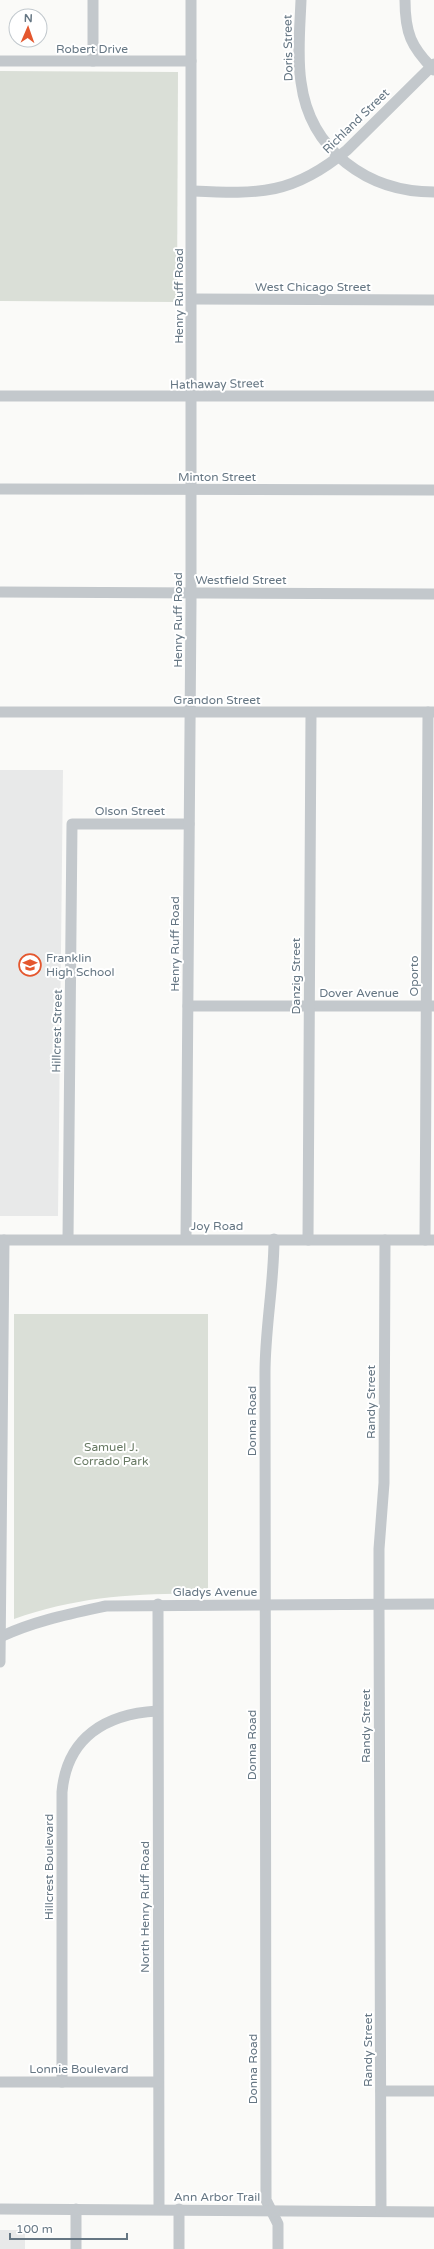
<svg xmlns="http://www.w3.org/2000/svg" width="434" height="2249" font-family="'Varela Round',sans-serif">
<rect width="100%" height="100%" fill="#fafaf8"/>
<g fill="#e8e9e9">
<polygon points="0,770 63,770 58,1216 0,1216"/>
<rect x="0" y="2230" width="25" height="19"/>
</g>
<g fill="#dadfd7">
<polygon points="0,71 178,72 177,302 0,301"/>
<path d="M14 1314H208V1594C140 1593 79 1596 14 1619Z"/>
</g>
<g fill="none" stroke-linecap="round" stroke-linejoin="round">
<g stroke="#c3c8cc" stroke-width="11">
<polyline points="93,0 93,61"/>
<path d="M301 0C300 27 297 56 301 82 310 151 368 192 434 192"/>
<path d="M405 0C405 33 411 47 434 70"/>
<polyline points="0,61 191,61"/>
<path d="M193 191C260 194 293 195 347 150L434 64"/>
<polyline points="192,299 434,300"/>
<polyline points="0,396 434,396"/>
<polyline points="0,489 434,490"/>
<polyline points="0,592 434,594"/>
<polyline points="0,712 434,712"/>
<polyline points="188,1006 433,1006"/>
<polyline points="68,1239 72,824 189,824"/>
<polyline points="186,1239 191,603 191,0"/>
<path d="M274 1239C274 1284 265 1328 265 1373L266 2200 278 2224V2249"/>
<polyline points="0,1240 434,1240"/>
<polyline points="308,1240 311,713"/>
<polyline points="425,1240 428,712"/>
<polyline points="158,1604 159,2209"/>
<path d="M0 1637C34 1621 69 1614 106 1606L434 1604"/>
<polyline points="0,1662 4,1240"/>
<polyline points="0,2082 158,2082"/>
<path d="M62 2082V1792C67 1737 106 1714 157 1711"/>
<polyline points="381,2091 434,2091"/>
<polyline points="0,2209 434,2212"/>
<polyline points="381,2211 379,1605 379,1549 384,1483 385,1240"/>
<polyline points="76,2249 76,2209"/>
<polyline points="179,2249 179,2209"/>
</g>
</g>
<defs>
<g id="school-ring" transform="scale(1.15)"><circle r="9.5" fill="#fff" stroke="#e4572e" stroke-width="1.5"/><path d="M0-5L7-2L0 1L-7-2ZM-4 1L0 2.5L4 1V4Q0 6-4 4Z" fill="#e4572e"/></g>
</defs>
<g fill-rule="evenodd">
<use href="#school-ring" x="30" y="965"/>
</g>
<g text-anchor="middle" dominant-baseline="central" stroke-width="4" stroke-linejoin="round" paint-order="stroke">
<g font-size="12" fill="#657683" stroke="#fff">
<text transform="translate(288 48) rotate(-91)">Doris Street</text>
<text x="92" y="49">Robert Drive</text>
<text transform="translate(356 121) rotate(-44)">Richland Street</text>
<text x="313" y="287">West Chicago Street</text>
<text transform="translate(179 296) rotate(-90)">Henry Ruff Road</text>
<text transform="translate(217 384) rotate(-1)">Hathaway Street</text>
<text x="217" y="477">Minton Street</text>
<text x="241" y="580">Westfield Street</text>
<text transform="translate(178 620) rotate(-90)">Henry Ruff Road</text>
<text x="217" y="700">Grandon Street</text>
<text x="130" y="811">Olson Street</text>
<text transform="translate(175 944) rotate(-90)">Henry Ruff Road</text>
<text transform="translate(296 976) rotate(-90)">Danzig Street</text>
<text transform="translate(414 976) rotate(-90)">Oporto</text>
<text x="359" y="993">Dover Avenue</text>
<text transform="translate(57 1031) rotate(-89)">Hillcrest Street</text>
<text x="217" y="1226">Joy Road</text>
<text transform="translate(371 1402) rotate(-90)">Randy Street</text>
<text transform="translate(252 1421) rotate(-90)">Donna Road</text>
<text x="215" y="1592">Gladys Avenue</text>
<text transform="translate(366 1726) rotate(-90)">Randy Street</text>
<text transform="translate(252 1745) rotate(-90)">Donna Road</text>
<text transform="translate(49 1867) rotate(-90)">Hillcrest Boulevard</text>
<text transform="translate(145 1907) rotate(-90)">North Henry Ruff Road</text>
<text transform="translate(368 2050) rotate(-90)">Randy Street</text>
<text x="79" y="2069">Lonnie Boulevard</text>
<text transform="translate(253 2069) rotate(-90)">Donna Road</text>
<text x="217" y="2197">Ann Arbor Trail</text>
</g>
<g font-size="12" fill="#657683" stroke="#fff" text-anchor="start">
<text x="46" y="958">Franklin<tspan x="46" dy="14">High School</tspan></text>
</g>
<g font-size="12" fill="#687a64" stroke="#fff">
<text x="111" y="1447">Samuel J.<tspan x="111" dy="14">Corrado Park</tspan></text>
</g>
</g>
<g transform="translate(28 28) rotate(2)"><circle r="19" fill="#ffffff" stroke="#c1c8cd"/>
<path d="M0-3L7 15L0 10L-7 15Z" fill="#e4572e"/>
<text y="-6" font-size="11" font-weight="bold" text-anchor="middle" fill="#657683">N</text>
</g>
<path d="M10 2233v6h117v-6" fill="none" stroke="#657683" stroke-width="2"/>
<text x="16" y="2233" font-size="12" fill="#657683" stroke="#ffffff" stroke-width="3" paint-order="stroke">100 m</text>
</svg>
